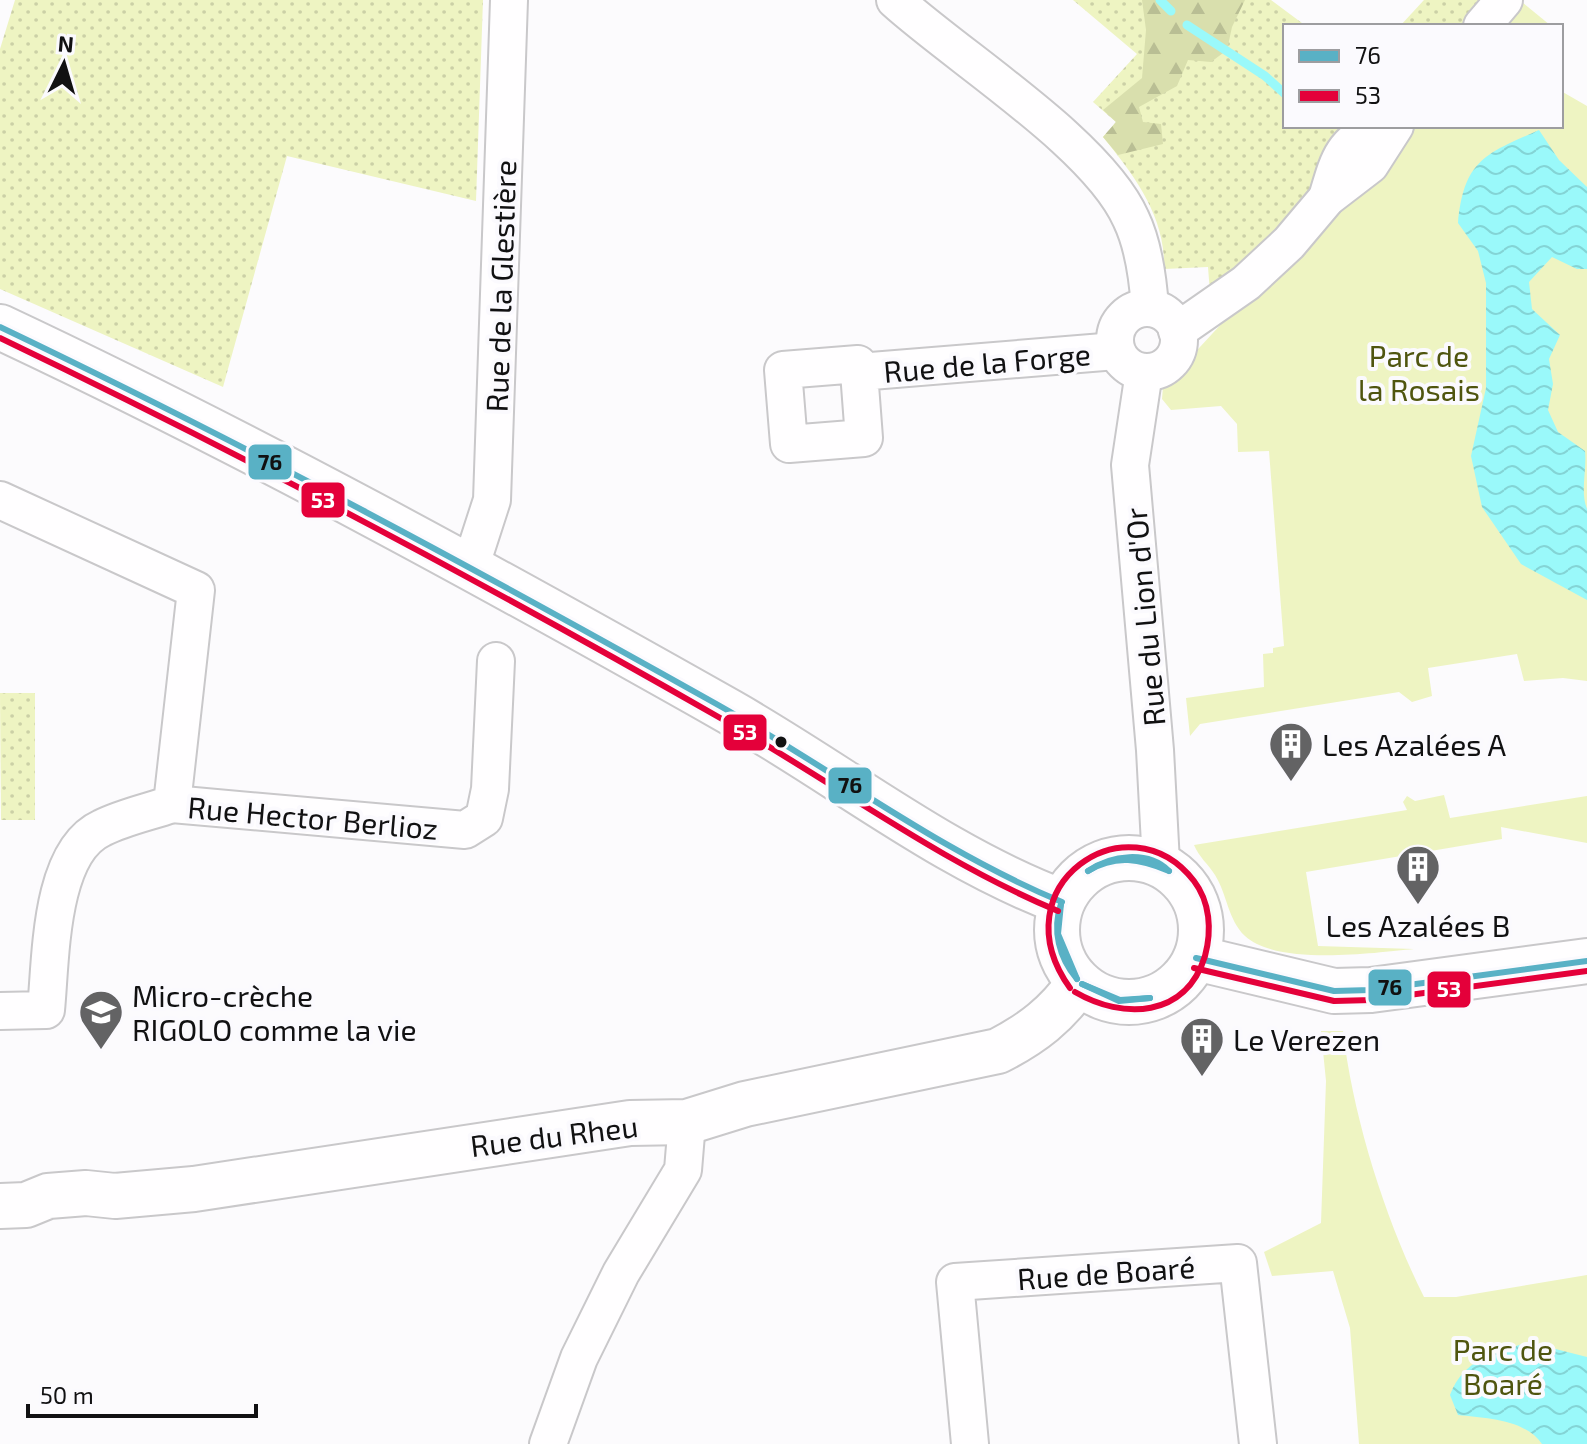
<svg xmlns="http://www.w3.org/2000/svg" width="1587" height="1444" font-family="'Exo 2',sans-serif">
<defs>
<pattern id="grass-dots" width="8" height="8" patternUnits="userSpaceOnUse" patternTransform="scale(2)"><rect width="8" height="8" fill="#eef4c2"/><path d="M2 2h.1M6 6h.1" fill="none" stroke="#cbd0a6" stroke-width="1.8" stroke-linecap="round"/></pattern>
<pattern id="forest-firs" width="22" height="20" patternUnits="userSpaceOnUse" patternTransform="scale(2)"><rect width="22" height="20" fill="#d9dfad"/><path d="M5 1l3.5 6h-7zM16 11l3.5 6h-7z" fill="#b9be94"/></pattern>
<pattern id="water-waves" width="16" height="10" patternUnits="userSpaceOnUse" patternTransform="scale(2)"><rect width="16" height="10" fill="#9af9fa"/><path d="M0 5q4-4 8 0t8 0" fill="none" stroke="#84d4d5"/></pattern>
</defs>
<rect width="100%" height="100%" fill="#fcfbfd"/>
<g fill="url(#grass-dots)">
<polygon points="15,0 483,0 476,201 287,156 223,387 0,289 0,49"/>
<path d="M1073 0H1271L1306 26H1285V126H1356L1299 209 1210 293 1208 267 1164 269C1166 217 1134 175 1103 137L1116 122 1093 102 1137 54Z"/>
<polygon points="1424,0 1489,0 1464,26 1400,26"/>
<polygon points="0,693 35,693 35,820 1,820"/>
</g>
<polygon fill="url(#forest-firs)" points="1142,0 1245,0 1232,27 1227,50 1211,62 1188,60 1177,86 1139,107 1143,122 1161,124 1163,144 1118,155 1103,137 1116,122 1103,110 1142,78 1146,30"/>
<g fill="#eef4c2">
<polygon points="1522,2 1550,25 1549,26 1501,26"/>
<polygon points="1561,91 1587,106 1587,681 1563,678 1524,681 1517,654 1428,668 1432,696 1412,702 1399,692 1200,724 1190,736 1186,698 1264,687 1263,654 1273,653 1273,648 1284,646 1269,451 1238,452 1237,424 1221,406 1171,410 1162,399 1163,387 1224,321 1271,286 1410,126 1561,126"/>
<path d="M1444 795 1450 818 1587 796V843L1501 827 1502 839 1306 872 1318 946 1414 949C1372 953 1278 966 1245 936 1228 920 1227 894 1215 875 1208 864 1199 857 1194 845L1407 810 1403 802 1407 796 1415 801Z"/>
<path d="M1321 1031H1343C1353 1117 1385 1219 1424 1297H1456L1587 1275V1444H1359L1350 1328 1333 1271 1272 1276 1264 1252 1321 1223 1326 1081Z"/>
</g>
<g fill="url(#water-waves)">
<path d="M1539 130 1559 160 1587 187V269H1577L1552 257 1529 282 1532 309 1560 335 1549 359 1553 384 1548 410 1558 432 1585 451C1587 471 1580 492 1587 509V600L1521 564 1482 507 1471 456 1486 388V283L1478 251 1458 223C1464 160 1485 154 1539 130Z"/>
<path d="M1528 1342 1587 1357V1444H1542C1525 1419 1485 1418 1458 1415L1450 1395C1464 1358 1494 1354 1528 1342Z"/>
</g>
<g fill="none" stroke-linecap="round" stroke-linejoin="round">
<g stroke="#9af9fa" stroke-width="9">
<polyline points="1160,0 1171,11"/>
<polyline points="1187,25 1265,76 1285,94"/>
</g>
<g stroke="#c9c8ca" stroke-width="40">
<g id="street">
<path d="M895 0C959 58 1098 144 1131 219 1144 246 1148 279 1150 308"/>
<polyline points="1482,26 1504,0"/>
<path d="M1327 198C1338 161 1341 143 1378 126"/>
<circle cx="1147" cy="340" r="32"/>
<polyline points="1177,331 1246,283 1289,243 1327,198 1370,165 1395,126"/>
<polyline points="859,372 864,438 789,444 783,370 858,364 859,372 1116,351"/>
<polyline points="1144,372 1130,465 1155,750 1161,863"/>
<path d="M0 500 196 590 172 804C149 812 124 817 102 828 49 852 51 960 46 1010L0 1011"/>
<polyline points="470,568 492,500 509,0"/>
<polyline points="172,804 465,830 484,818 490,789 496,661"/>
<polyline points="548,1444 579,1358 621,1273 683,1170 687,1122"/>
<polyline points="970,1444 955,1282 1238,1263 1258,1444"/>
</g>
</g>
<g stroke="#c9c8ca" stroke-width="48">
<g id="secondary">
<path d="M0 327C249 444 491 577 730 712 841 775 942 857 1062 902"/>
<circle cx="1129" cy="930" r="72"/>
<polyline points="1196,958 1334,991 1371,990 1587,961"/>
<path d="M0 1206 26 1205 48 1196 86 1193 115 1196 194 1189 630 1123 687 1122 745 1104 998 1051C1033 1033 1056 1015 1079 983"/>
</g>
</g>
<use href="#street" stroke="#fffeff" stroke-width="36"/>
<use href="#secondary" stroke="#fffeff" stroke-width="44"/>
<g stroke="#fbfafe" stroke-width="12">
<g id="bus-1">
<path d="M0 327C245 444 483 573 720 706 835 771 939 851 1062 902"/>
<path d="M1088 871C1111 855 1148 850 1169 871"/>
<path d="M1088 871C1116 854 1140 859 1169 871"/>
<polyline points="1061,904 1058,934 1077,979"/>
<path d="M1061 904C1052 930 1059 958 1077 979"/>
<polyline points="1196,958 1334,991 1371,990 1587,961"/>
<polyline points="1082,984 1120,1000 1150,998"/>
<polyline points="1082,984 1119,1001 1150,998"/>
</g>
</g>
<g stroke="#fbfafe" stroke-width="12">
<g id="bus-2">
<path d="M0 338C246 456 486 584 722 719 835 783 938 861 1058 911"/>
<polyline points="1194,968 1334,1001 1372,1000 1587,971"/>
<path d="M1070 988C997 886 1128 796 1194 881 1210 902 1212 930 1205 956 1186 1018 1123 1020 1075 992"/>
</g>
</g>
<use href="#bus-1" stroke="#59b1c5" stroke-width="6"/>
<use href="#bus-2" stroke="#e4003a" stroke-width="6"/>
</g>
<defs>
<g id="building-pin" transform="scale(2.3)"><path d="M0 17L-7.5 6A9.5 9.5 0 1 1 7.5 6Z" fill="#636364" stroke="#fbfafe"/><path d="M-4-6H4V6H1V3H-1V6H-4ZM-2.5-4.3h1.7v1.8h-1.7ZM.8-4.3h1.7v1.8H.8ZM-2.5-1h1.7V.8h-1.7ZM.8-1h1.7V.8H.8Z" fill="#fff"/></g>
<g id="school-pin" transform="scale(2.3)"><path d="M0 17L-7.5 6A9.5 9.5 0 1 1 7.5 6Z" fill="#636364" stroke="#fbfafe"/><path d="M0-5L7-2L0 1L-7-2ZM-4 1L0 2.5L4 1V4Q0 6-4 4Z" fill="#fff"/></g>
</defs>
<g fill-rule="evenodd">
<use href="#building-pin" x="1291" y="744"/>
<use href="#building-pin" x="1418" y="867"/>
<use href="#school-pin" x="101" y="1012"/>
<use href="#building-pin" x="1202" y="1039"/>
</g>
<circle fill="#111112" stroke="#fbfafe" stroke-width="3" cx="781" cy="742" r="7"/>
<g text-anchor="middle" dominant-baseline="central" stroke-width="8" stroke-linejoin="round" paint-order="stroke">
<g font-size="30" fill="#111112" stroke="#fbfafe">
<text transform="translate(500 286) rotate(-88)">Rue de la Glestière</text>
<text transform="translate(987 362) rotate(-5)">Rue de la Forge</text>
<text transform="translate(1144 617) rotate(-95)">Rue du Lion d'Or</text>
<text transform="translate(313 817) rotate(5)">Rue Hector Berlioz</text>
<text transform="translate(554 1135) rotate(-7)">Rue du Rheu</text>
<text transform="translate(1106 1272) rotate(-4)">Rue de Boaré</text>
</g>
<g font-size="30" fill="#4f550f" stroke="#fbfafe">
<text x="1419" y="355">Parc de<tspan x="1419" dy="34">la Rosais</tspan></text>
<text x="1503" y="1349">Parc de<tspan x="1503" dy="34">Boaré</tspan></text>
</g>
<g font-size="30" fill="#111112" stroke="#fbfafe" text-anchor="start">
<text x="1322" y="744">Les Azalées A</text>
<text x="1418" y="925" text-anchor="middle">Les Azalées B</text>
<text x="132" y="995">Micro-crèche<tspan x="132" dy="34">RIGOLO comme la vie</tspan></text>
<text x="1233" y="1039">Le Verezen</text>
</g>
</g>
<g stroke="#fbfafe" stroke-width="3">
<rect x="247" y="443" width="46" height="38" rx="8" fill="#59b1c5"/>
<rect x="300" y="481" width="46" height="38" rx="8" fill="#e4003a"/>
<rect x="722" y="713" width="46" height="39" rx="8" fill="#e4003a"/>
<rect x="827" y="766" width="46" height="39" rx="8" fill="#59b1c5"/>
<rect x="1367" y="968" width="46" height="39" rx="8" fill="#59b1c5"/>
<rect x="1426" y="970" width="46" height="39" rx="8" fill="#e4003a"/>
</g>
<g font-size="22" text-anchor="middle" font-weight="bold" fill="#fff">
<text x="323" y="508">53</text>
<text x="745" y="740">53</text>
<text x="1449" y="997">53</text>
</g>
<g font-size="22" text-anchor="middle" font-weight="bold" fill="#111">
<text x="270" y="470">76</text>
<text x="850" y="793">76</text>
<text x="1390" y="995">76</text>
</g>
<rect x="1283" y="24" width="280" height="104" fill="#fbfafe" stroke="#9d9da0" stroke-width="2"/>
<rect x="1299" y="50" width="40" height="12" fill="#59b1c5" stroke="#9d9da0" stroke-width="2"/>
<text x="1355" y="64" font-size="24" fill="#111112">76</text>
<rect x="1299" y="90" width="40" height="12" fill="#e4003a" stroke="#9d9da0" stroke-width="2"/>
<text x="1355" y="104" font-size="24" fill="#111112">53</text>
<g transform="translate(64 64) rotate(5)" stroke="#fbfafe" stroke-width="6" paint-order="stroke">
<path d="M0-6L14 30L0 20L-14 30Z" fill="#111112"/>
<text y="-12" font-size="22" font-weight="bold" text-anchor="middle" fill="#111112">N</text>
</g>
<path d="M28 1404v12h228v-12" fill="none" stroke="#111112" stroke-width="4"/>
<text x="40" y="1404" font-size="24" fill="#111112" stroke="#fbfafe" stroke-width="6" paint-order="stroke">50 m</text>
</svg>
